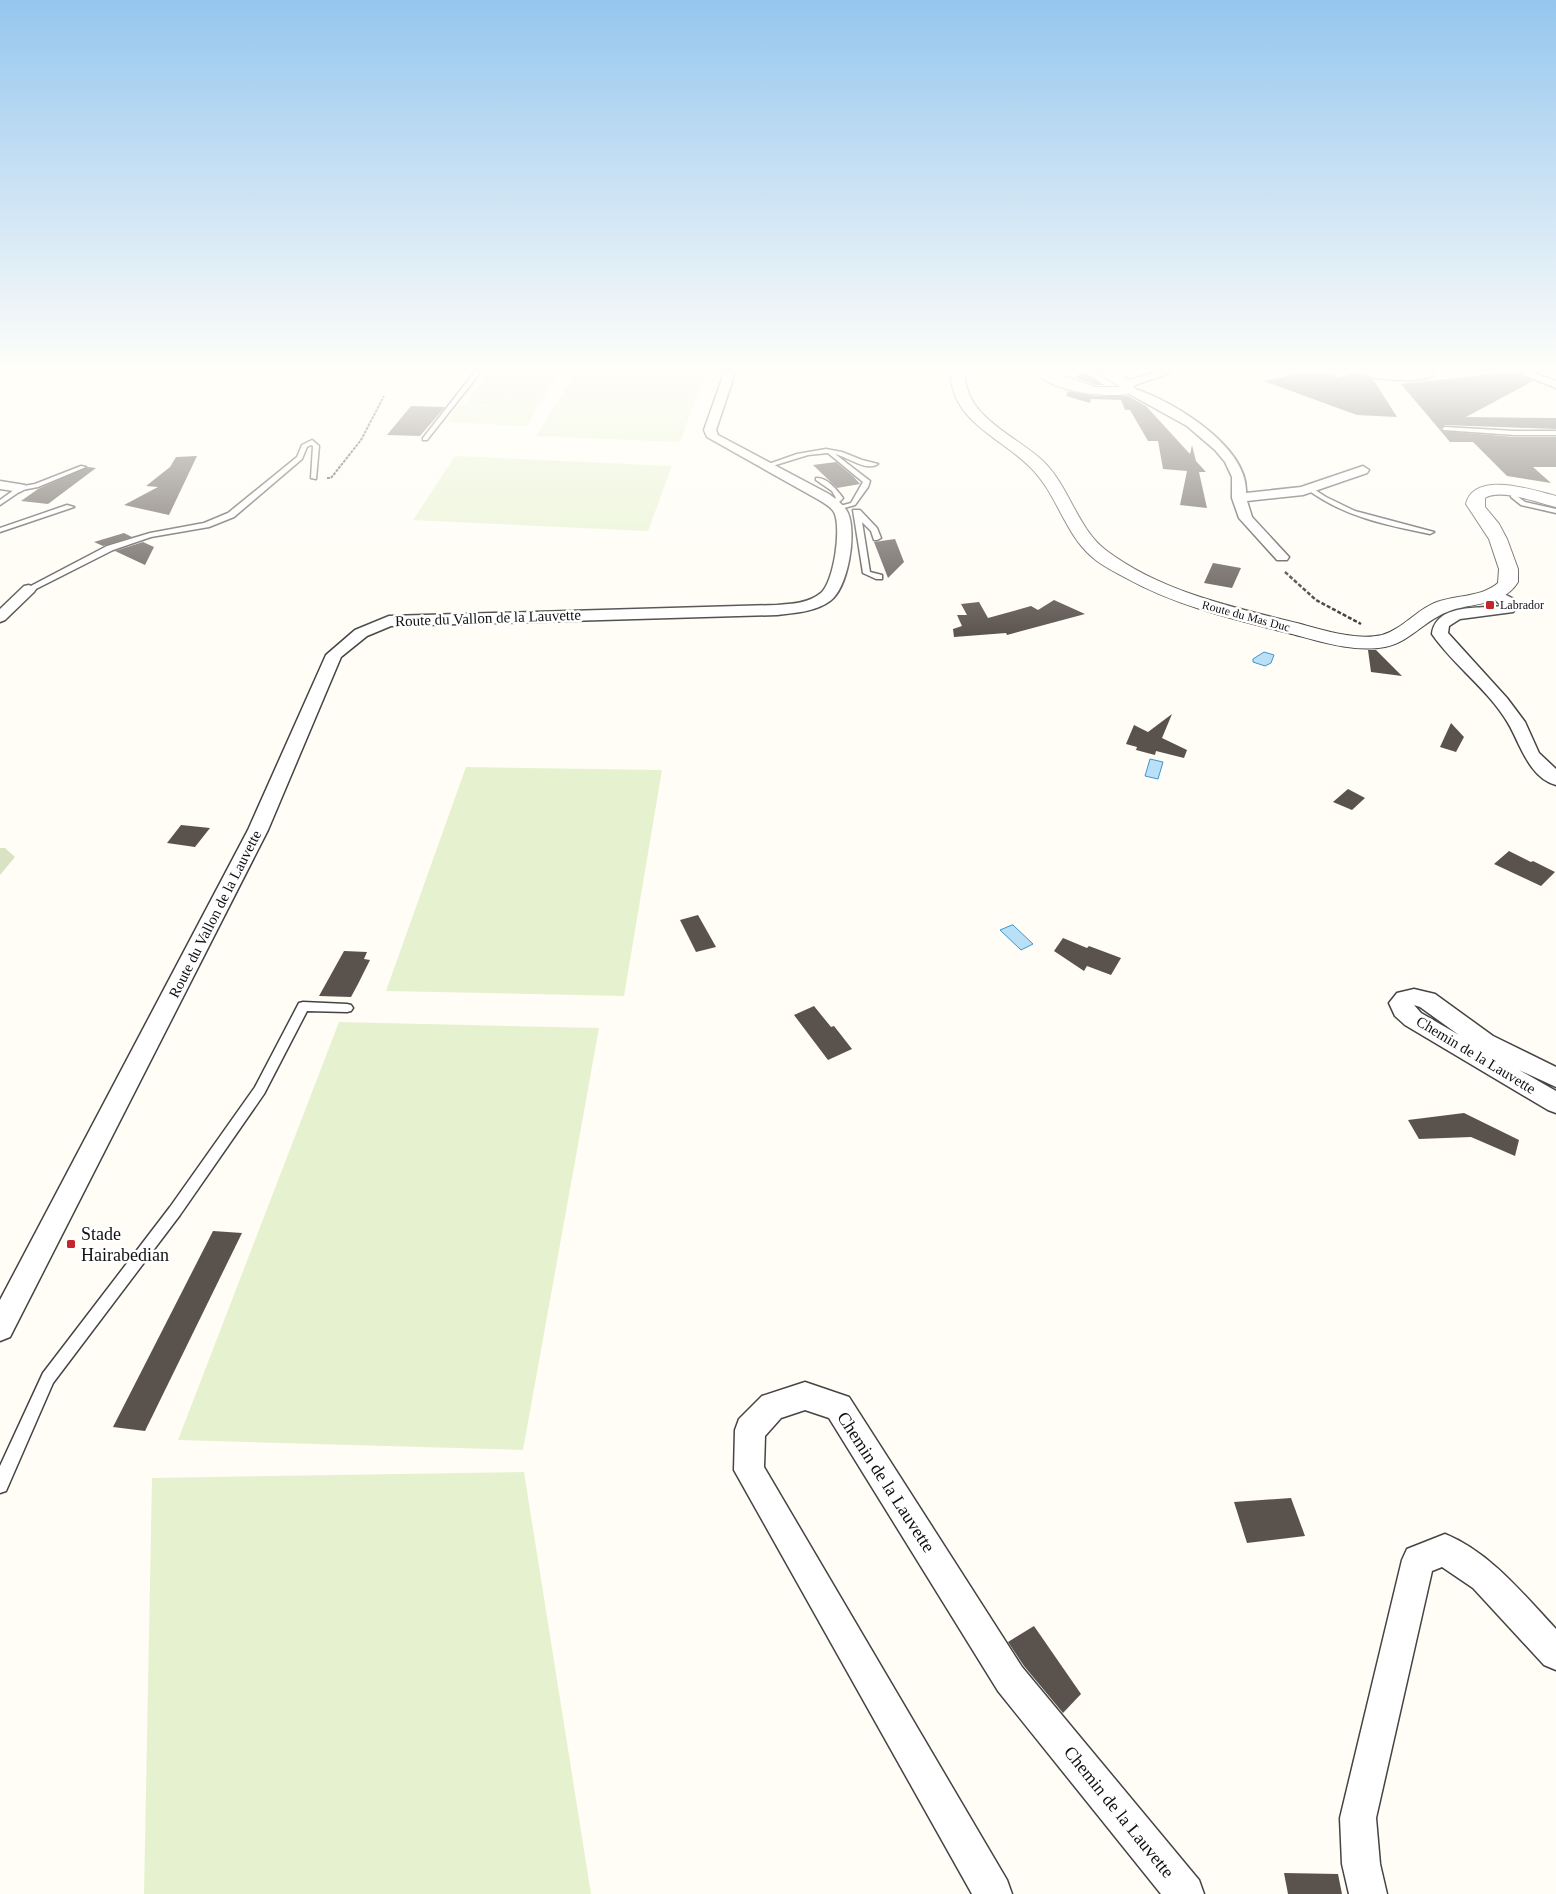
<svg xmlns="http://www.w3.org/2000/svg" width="1556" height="1894" font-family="Georgia,serif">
<rect width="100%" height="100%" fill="#fffdf5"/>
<polygon fill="#d9e3c4" points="0,848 5,848 15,857 0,875"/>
<g fill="#e6f2cf">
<polygon points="576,373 705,373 680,442 536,436"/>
<polygon points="488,374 557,377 537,407 465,404"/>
<polygon points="459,405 538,408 527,426 446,422"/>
<polygon points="455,456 672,466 648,531 413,520"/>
<polygon points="466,767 662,770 624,996 386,991"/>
<polygon points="339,1022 599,1028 523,1450 178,1440"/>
<polygon points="524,1472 591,1894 144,1894 152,1478"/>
</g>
<g fill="#b9e0f7" stroke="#3f96cf">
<polygon points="1264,652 1274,655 1271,663 1265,666 1253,662 1253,659"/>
<polygon points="1150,759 1163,762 1158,779 1145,776"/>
<polygon points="1012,925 1013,925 1033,944 1021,950 1000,930"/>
</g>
<g fill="#5a524d">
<polygon points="1079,373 1087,373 1104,385 1096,385 1076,378"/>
<polygon points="1301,373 1333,373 1337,378 1354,373 1362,374 1373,379 1397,417 1357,415 1264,381"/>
<polygon points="1502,373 1517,373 1533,381 1466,417 1556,418 1556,429 1445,425 1441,428 1442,431 1515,437 1556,437 1556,467 1533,467 1551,483 1507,476 1473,442 1450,442 1401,384"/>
<polygon points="1068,391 1096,396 1128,396 1146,406 1190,454 1192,445 1196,461 1206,472 1199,472 1207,508 1180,505 1187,471 1163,469 1158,441 1148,441 1130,410 1125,410 1121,400 1091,399 1090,403 1066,396"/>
<polygon points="411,406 445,407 420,436 387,435"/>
<polygon points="197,456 169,515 124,505 158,487 146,486 170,467 176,457"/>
<polygon points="836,462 853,476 860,484 837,488 813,465"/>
<polygon points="88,467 96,468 48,504 21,501 38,489"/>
<polygon points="124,533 132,537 103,546 94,542"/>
<polygon points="895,539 904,562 888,578 874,542"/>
<polygon points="143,542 154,547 145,565 115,551"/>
<polygon points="1213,563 1241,568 1232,588 1204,583"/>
<polygon points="1054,600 1085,614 1007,635 1006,633 954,637 953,629 962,626 957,615 967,615 961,604 979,602 988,618 1031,606 1038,610"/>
<polygon points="1368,650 1376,650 1402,676 1371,672"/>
<polygon points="1172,714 1162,738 1187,750 1184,758 1156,751 1155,755 1136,750 1137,747 1126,744 1134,725 1148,732"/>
<polygon points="1451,723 1464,737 1456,752 1440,747"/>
<polygon points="1348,789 1365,798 1352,810 1333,802"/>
<polygon points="181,825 210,828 195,847 167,843"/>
<polygon points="1509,851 1531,862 1533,861 1555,872 1541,886 1494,864"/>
<polygon points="698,915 716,947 696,952 680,920"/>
<polygon points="1063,938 1087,948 1089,946 1121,958 1111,975 1087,966 1084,971 1054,951"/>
<polygon points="344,951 367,952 364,959 370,960 358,984 351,997 319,996"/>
<polygon points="814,1006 831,1027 834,1026 852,1049 828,1060 794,1015"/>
<polygon points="1464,1113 1519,1140 1515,1156 1471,1137 1419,1139 1408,1120"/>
<polygon points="213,1231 242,1233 145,1431 113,1427"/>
<polygon points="1291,1498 1305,1536 1247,1543 1234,1502"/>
<polygon points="1034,1626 1081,1694 1063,1713 1024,1666 1008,1642"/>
<polygon points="1284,1873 1338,1874 1342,1894 1288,1894"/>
</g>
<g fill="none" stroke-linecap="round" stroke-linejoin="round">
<g stroke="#444" stroke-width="3">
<g id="service">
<polygon points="474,373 480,373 427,440 423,440 423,438"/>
<polygon points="1445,427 1515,431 1556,431 1556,435 1515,435 1443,430 1443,428"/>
<polygon points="312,440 319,446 316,479 311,478 313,446 311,445 307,447 302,459 234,517 209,527 151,537 113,550 32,591 25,589 107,546 150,533 204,523 228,513 297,457 302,445"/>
<path d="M826 449 842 452 862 460 878 464C866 472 848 457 835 454L870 481 868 487 855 505 837 510 833 508 851 503 863 482 828 453 808 455 766 468 763 466 797 454Z"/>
<polygon points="81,466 86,467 38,487 22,490 0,505 0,500 18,487 35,484"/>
<path d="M816 478C827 477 837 490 843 498 840 502 835 506 831 504V502L836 498 832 491 816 480Z"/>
<path d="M1308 488H1312L1326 497 1355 511 1434 532 1430 534C1386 525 1345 517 1308 490Z"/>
<polygon points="1512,490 1516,490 1517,496 1525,502 1556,509 1556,513 1521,505 1511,497"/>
<polygon points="67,505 74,507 0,532 0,528"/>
<polygon points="853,510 860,510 877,528 881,538 877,540 874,540 871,531 862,522 870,572 882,575 882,579 876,579 863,573"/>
<polygon points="303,1002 347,1004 351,1005 353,1008 351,1011 347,1012 307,1011 264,1094 180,1215 53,1383 6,1491 0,1493 0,1466 43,1373 170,1207 255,1087 299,1003"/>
</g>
</g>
<g stroke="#444" stroke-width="3">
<g id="minor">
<path d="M724 373H735L716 430 718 435 829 494C836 499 844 505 848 513 857 534 848 588 830 601 815 612 794 613 777 615L391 626 367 636 341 657 268 830 10 1337 0 1341V1300L248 830 326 655 355 630 389 616 777 605C792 604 809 603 821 593 834 582 842 527 834 512 831 507 824 503 819 500L707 437 704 430Z"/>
<path d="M1153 373H1170L1129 387C1169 398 1249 446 1246 493L1301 487 1363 466 1369 470 1367 473 1303 495 1247 501 1252 517 1289 557 1287 560H1277L1239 518 1232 498V477L1225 462 1215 450 1187 426 1122 390 1126 387 1121 384 1123 382Z"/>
<path d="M1364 373H1432L1434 375C1425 383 1372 381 1364 373Z"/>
<polygon points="1519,373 1534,373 1556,381 1556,388"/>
<polygon points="0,481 25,485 27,488 20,492 0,489"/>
<polygon points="29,585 36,589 34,592 5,620 0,622 0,609 24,586"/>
<path d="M1494 589 1512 598 1518 606 1513 612 1460 619 1449 626 1448 633 1507 698 1525 722 1539 753 1556 769V785C1529 778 1520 743 1508 723 1488 689 1454 666 1432 634 1436 603 1479 609 1502 606L1487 593Z"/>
<path d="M1414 989 1435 994 1493 1036 1556 1067V1087L1519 1070 1556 1091V1113L1548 1110 1405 1025 1395 1016 1389 1003 1397 993ZM1414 1005 1420 1007 1459 1035 1421 1013Z"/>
<polygon points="805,1382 849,1397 1022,1667 1199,1880 1204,1894 1161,1894 998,1691 829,1418 805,1410 781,1418 765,1436 764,1467 1007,1880 1012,1894 972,1894 734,1470 735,1430 739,1419 762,1396"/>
<path d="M1445 1534C1491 1553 1523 1594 1556 1629V1670L1544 1665 1473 1588 1442 1567 1432 1571 1376 1818 1380 1864 1387 1894H1349L1342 1864 1340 1818 1402 1560 1407 1549Z"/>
</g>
</g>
<g stroke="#444" stroke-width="2">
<g id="tertiary">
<path d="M951 373H965C965 418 1016 435 1044 462 1070 488 1078 530 1107 551 1162 592 1232 607 1297 623 1323 630 1356 641 1382 635 1403 629 1417 609 1437 602 1457 595 1482 597 1498 583L1499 569 1489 539 1466 504C1474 470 1533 490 1556 496V507C1538 503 1501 488 1485 498V507L1499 524 1507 539 1518 569V582C1503 607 1471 602 1447 612 1424 621 1410 642 1385 647 1353 653 1319 641 1288 633 1232 619 1176 606 1124 577 1113 571 1101 565 1092 557 1064 533 1057 493 1030 467 1001 438 950 420 951 373Z"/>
<path d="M1036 373H1055L1096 387H1120L1097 373H1116L1132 381 1135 390 1133 393C1111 399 1051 392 1036 373Z"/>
</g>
</g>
<polyline stroke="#333" stroke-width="2" stroke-dasharray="3 1" stroke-linecap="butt" points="327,478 331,478 361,440 384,396"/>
<polyline stroke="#333" stroke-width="2.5" stroke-dasharray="4 2" stroke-linecap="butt" points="1285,572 1316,600 1361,624"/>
<use href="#service" fill="#fff" fill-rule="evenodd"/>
<use href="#minor" fill="#fff" fill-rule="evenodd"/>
<use href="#tertiary" fill="#fff" fill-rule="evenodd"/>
</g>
<linearGradient id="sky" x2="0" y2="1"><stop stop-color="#95c6ee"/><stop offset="0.58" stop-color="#fffefa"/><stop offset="1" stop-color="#fffefa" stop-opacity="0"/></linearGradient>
<rect width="1556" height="638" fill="url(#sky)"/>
<g fill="#c4262e" stroke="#fff" stroke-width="2">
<rect x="1485" y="600" width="10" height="10" rx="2.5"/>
<rect x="66" y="1239" width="10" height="10" rx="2.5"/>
</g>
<g text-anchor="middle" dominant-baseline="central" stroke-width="5" stroke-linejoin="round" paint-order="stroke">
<g font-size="12" fill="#111" stroke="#fff" text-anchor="start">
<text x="1500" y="605">Labrador</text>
</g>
<g font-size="12" fill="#111" stroke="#fff">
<text transform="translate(1246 616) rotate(15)">Route du Mas Duc</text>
</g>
<g font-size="15" fill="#111" stroke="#fff">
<text transform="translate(488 618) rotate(-2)">Route du Vallon de la Lauvette</text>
<text transform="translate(215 914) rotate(-63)">Route du Vallon de la Lauvette</text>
<text transform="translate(1476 1055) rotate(31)">Chemin de la Lauvette</text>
</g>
<g font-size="18" fill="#111" stroke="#fff" text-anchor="start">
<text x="81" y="1234">Stade<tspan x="81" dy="21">Hairabedian</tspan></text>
</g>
<g font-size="18" fill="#111" stroke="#fff">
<text transform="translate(886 1482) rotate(57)">Chemin de la Lauvette</text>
<text transform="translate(1119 1812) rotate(51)">Chemin de la Lauvette</text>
</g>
</g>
</svg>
